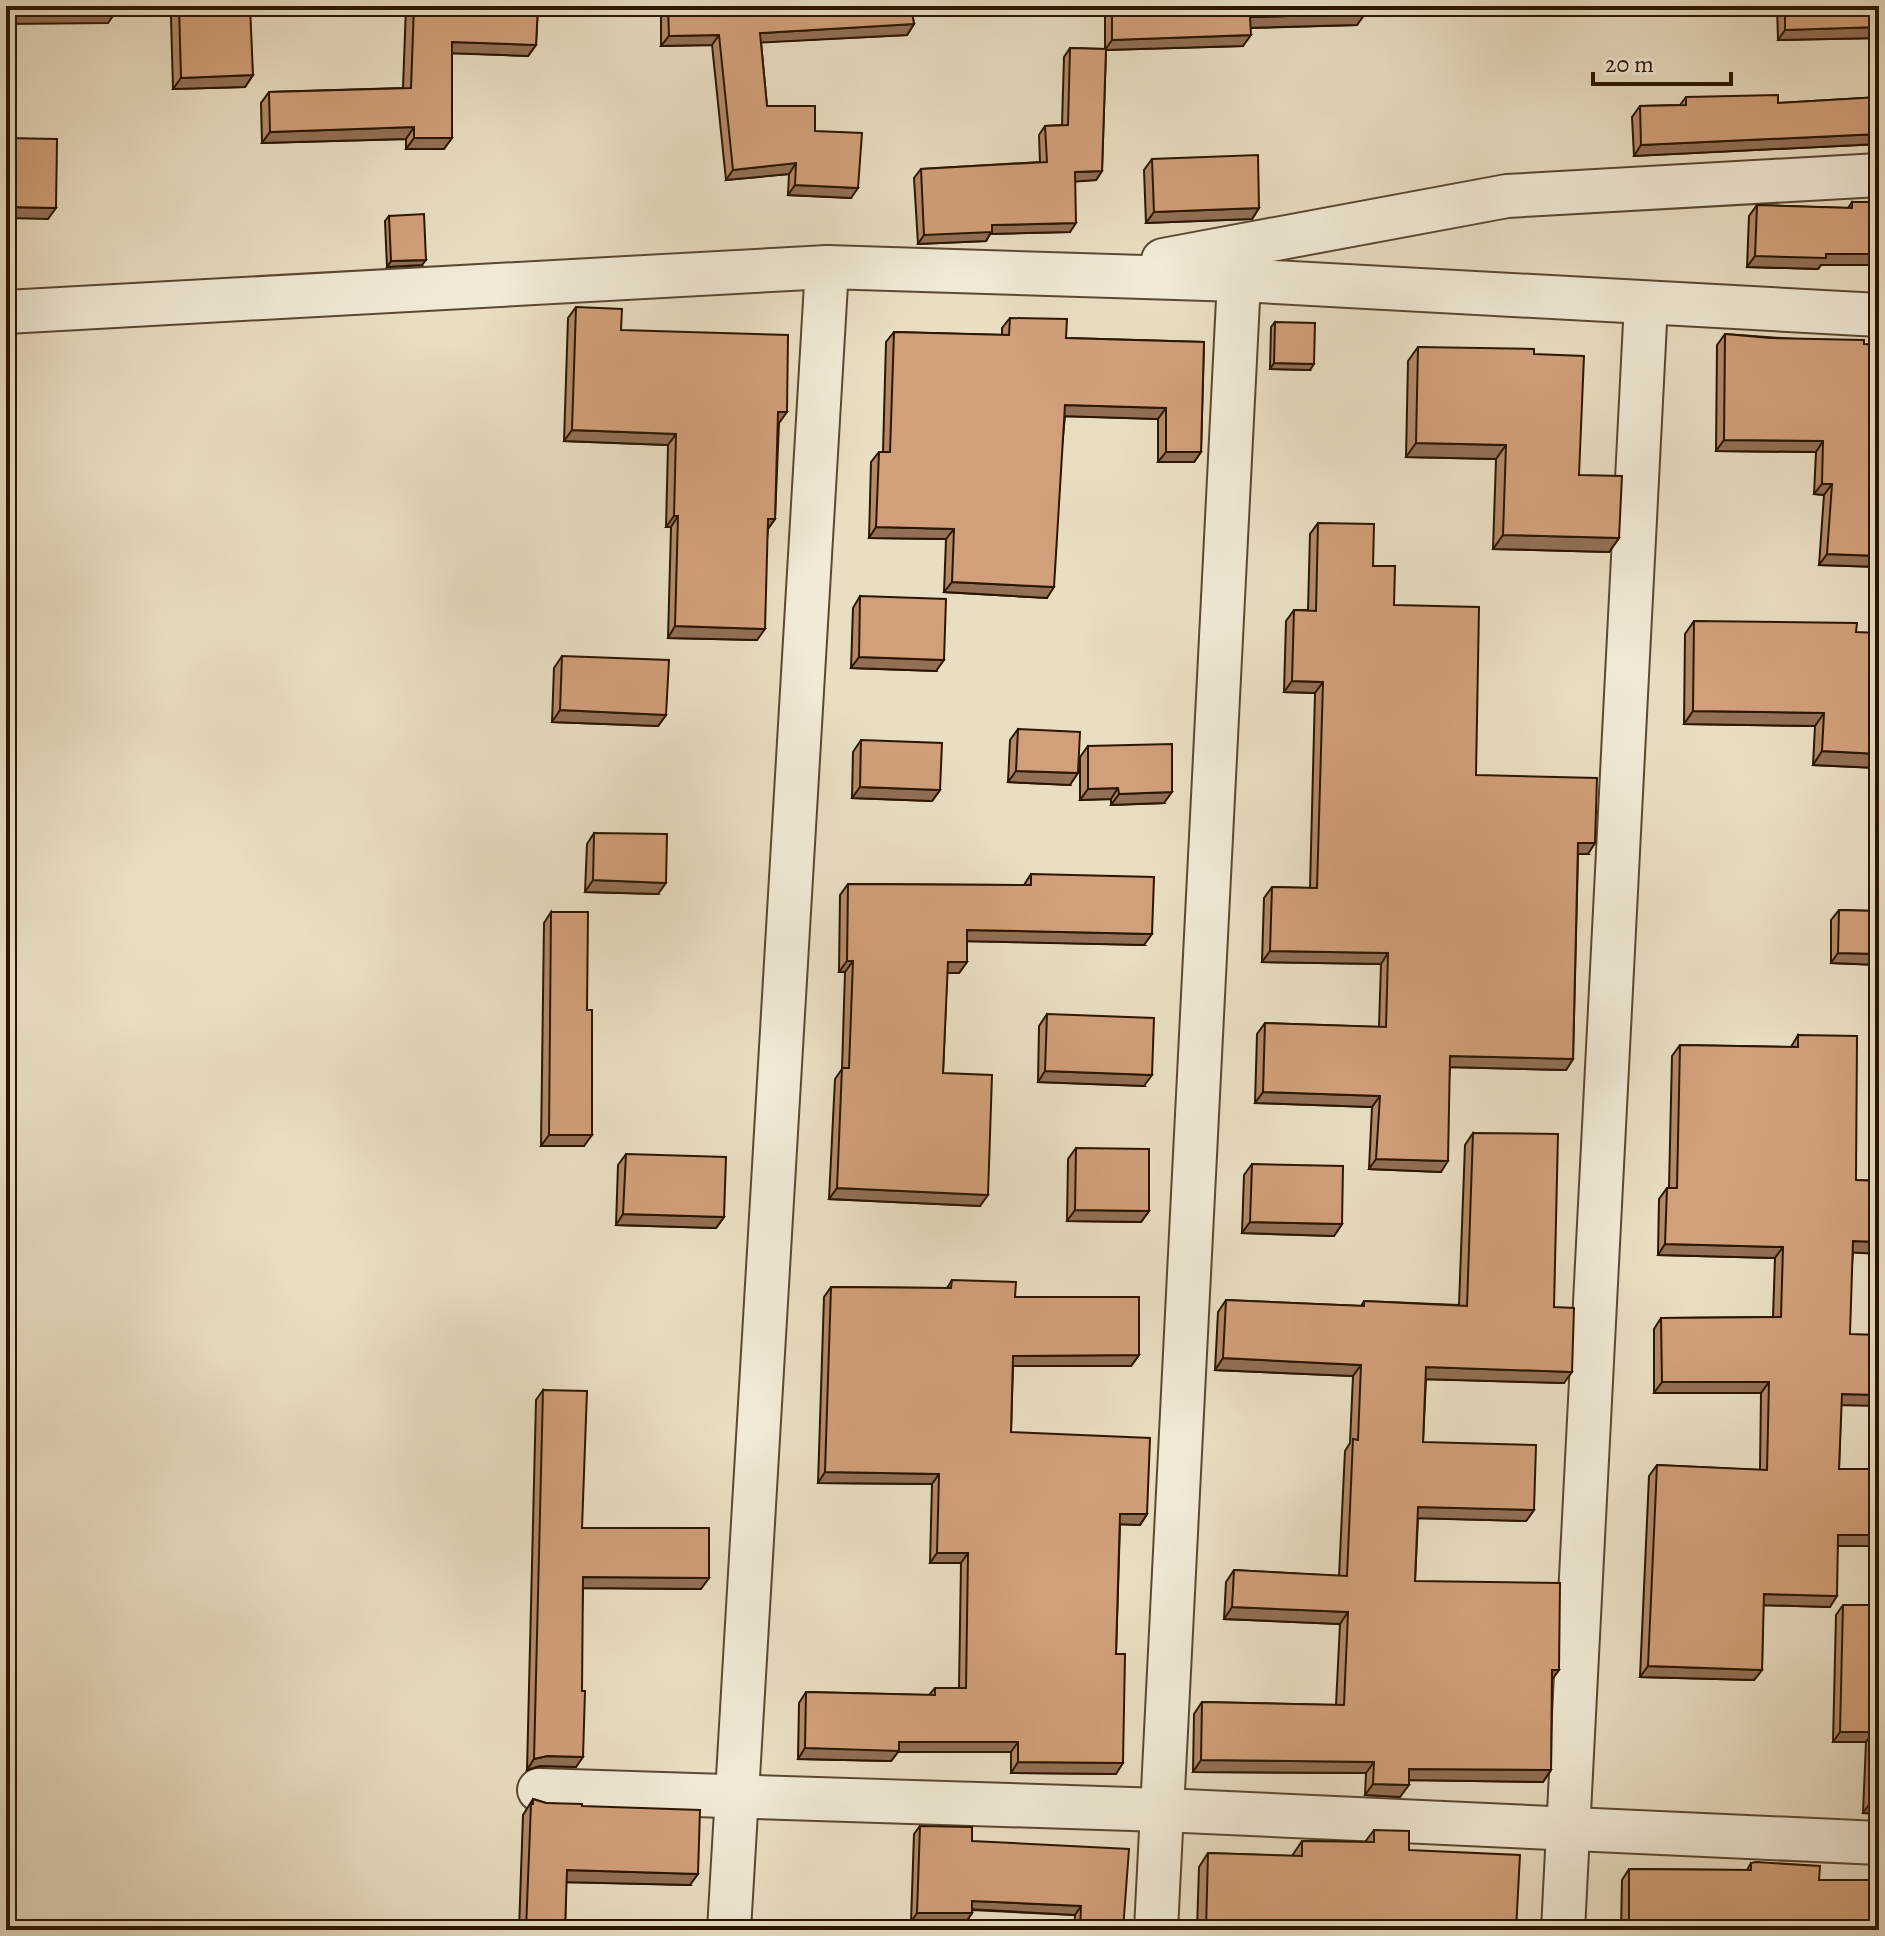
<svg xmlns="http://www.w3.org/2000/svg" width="1885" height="1936" font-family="Alegreya,serif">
<rect width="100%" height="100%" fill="#e9dec2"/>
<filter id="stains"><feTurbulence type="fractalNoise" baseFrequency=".0025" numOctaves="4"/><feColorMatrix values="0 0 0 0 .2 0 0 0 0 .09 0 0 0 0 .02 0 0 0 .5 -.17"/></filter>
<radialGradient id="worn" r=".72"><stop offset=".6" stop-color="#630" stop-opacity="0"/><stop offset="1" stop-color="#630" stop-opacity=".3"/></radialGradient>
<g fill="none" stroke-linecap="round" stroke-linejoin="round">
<g stroke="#5a4830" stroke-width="46">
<g id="minor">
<polyline points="1163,260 1507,196 1879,175"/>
<polyline points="6,312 827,267 1239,280 1879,315"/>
<polyline points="539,1790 1162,1810 1879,1843"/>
<polyline points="729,1930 827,267"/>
<polyline points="1156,1930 1239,280"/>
<polyline points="1563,1930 1646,303"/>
</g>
</g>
<use href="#minor" stroke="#f1ead7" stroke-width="42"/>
</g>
<g fill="#b48968" stroke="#2b1600" stroke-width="2">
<polygon points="179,6 253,75 245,87 173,89 171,17"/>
<polygon points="406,6 538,6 536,45 528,56 452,53 444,149 406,149 406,139 262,143 261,103 269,92 403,88"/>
<polygon points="545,6 911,6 914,24 907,35 761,42 767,106 815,131 851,198 788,195 789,174 726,180 712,45 661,46 661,10 546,13"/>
<polygon points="1105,6 1365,6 1357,25 1250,28 1243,46 1106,50 1102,171 1096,180 1075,181 1070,232 990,234 986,241 918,244 914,178 921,169 1040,162 1039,135 1045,126 1062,125 1064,57 1070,48 1105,49"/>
<polygon points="1777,6 1879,6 1879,38 1778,40"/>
<polygon points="1686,97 1778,103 1879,97 1879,144 1634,156 1632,117 1640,106 1680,105"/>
<polygon points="1152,159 1259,208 1252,219 1146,223 1144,170"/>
<polygon points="1852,202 1879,265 1821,265 1818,269 1747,267 1749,216 1757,205 1848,208"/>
<polygon points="389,216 422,265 387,267 385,221"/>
<polygon points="576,307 621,330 779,423 775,519 768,529 757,640 668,638 671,527 666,527 668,445 564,441 568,318"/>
<polygon points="1010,318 1066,338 1204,342 1201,452 1194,462 1158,462 1158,419 1065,416 1047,598 944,592 946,539 869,538 871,462 879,452 883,452 886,342 894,332 1002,335 1002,328"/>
<polygon points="1275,322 1310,370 1270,369 1271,327"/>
<polygon points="1725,334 1864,344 1879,567 1819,565 1824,495 1814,494 1816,452 1716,451 1717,345"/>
<polygon points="1418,347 1534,354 1579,475 1619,538 1609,552 1493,549 1496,459 1406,457 1408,361"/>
<polygon points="1318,523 1373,566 1394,605 1476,775 1588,854 1578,854 1573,1059 1566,1070 1450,1067 1441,1172 1369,1169 1372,1107 1255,1103 1257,1034 1265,1023 1379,1027 1381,964 1262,962 1264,898 1272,887 1310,888 1315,693 1284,692 1286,621 1294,610 1308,610 1310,534"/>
<polygon points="860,596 936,671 851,668 853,608"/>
<polygon points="1694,621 1856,632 1877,768 1813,765 1815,726 1684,724 1685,634"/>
<polygon points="562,656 666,715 658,726 552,722 554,668"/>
<polygon points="1018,729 1070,785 1008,782 1010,740"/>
<polygon points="861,740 940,790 932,801 852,798 853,752"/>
<polygon points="1088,746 1164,803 1111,805 1111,799 1080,800 1080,757"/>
<polygon points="1879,794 1879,965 1831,963 1831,920 1839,910 1873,911 1875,799"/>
<polygon points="594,833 658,894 585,892 587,844"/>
<polygon points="1031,874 1144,945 967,941 967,962 959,973 947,973 943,1073 980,1206 829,1199 835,1079 842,1069 845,972 839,972 840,895 848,884 1024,885"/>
<polygon points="551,912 584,1146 541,1146 544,923"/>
<polygon points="1047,1014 1144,1086 1038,1082 1039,1026"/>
<polygon points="1798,1035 1856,1180 1879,1181 1879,1254 1853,1252 1841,1405 1839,1469 1879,1546 1838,1546 1830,1607 1763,1605 1762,1670 1754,1680 1640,1677 1649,1476 1657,1465 1760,1470 1761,1393 1654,1393 1654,1329 1661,1318 1773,1317 1775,1258 1658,1255 1659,1199 1667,1188 1669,1188 1672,1056 1680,1045 1791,1047"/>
<polygon points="1473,1133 1554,1307 1564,1383 1426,1379 1423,1442 1534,1510 1526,1521 1418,1518 1415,1581 1552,1679 1551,1770 1543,1782 1409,1780 1400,1797 1365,1795 1366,1773 1193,1772 1194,1714 1202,1702 1336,1705 1340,1624 1224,1619 1226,1582 1234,1570 1339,1576 1345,1451 1350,1443 1353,1376 1215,1370 1218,1312 1226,1300 1361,1306 1364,1301 1459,1305 1465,1145"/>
<polygon points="1076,1148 1149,1211 1141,1222 1067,1221 1068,1159"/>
<polygon points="626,1154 724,1217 716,1228 616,1225 618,1165"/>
<polygon points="1252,1164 1342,1224 1334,1236 1242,1233 1244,1175"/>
<polygon points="952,1280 1015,1297 1139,1355 1131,1366 1013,1366 1011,1432 1147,1514 1140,1525 1120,1524 1116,1654 1116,1774 1011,1773 1011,1752 898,1752 891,1761 798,1759 799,1703 806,1692 929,1695 935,1688 959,1688 961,1563 930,1563 932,1484 818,1483 824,1297 831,1287 947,1288"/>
<polygon points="543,1390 582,1528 701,1589 583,1588 576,1767 540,1766 527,1770 536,1400"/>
<polygon points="1843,1605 1879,1605 1879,1814 1863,1813 1866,1742 1833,1742 1836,1615"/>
<polygon points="533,1799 546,1803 582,1806 690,1885 566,1882 565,1930 519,1930 523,1815"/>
<polygon points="920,1826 972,1841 1123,1930 1074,1930 1075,1915 972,1910 972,1913 966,1922 911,1922 914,1834"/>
<polygon points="1374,1830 1409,1850 1516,1930 1197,1930 1199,1867 1208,1853 1292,1856 1302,1841 1365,1842"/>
<polygon points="1751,1863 1819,1880 1879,1930 1621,1930 1622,1880 1629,1869 1747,1870"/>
</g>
<g fill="#926f55" stroke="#2b1600" stroke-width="2">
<polygon points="551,6 664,6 661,10 546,13"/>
<polygon points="117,10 108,23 6,24 6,11"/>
<polygon points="1365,14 1357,25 1243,28 1250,17"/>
<polygon points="914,24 907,35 752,43 760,33"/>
<polygon points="1879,27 1879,38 1778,40 1785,30"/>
<polygon points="719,35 712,45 661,46 669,36"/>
<polygon points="1251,35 1243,46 1105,50 1112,40"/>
<polygon points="452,42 536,45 528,56 444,53"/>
<polygon points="253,75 245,87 173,89 181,78"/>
<polygon points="414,127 406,139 262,143 270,132"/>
<polygon points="1879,134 1879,144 1634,156 1641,145"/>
<polygon points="414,138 452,138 444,149 406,149"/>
<polygon points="796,163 789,174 726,180 733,170"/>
<polygon points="1102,171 1096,180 1069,182 1075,172"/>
<polygon points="795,185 858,188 851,198 788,195"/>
<polygon points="6,207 56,208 48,219 6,218"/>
<polygon points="1259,208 1252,219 1146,223 1154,212"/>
<polygon points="1076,223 1070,232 990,234 986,241 918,244 924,235 992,225"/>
<polygon points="1826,254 1879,254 1879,265 1821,265 1818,269 1747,267 1755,256"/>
<polygon points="426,260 422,265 387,267 391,261"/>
<polygon points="1274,363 1314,364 1310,370 1270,369"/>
<polygon points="1065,405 1166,408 1158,419 1058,416"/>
<polygon points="778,412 787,412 779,423 771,423"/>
<polygon points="572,430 676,434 668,445 564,441"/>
<polygon points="1724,440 1823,441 1816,452 1716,451"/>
<polygon points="1416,443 1506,445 1496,459 1406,457"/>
<polygon points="1166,452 1201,452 1194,462 1158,462"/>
<polygon points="1822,484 1832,484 1824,495 1814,494"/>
<polygon points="674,516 678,516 671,527 666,527"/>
<polygon points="768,519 775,519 767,530"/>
<polygon points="876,527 954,529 946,539 869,538"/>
<polygon points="1503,535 1619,538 1609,552 1493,549"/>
<polygon points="1827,554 1879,556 1879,567 1819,565"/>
<polygon points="952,582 1054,587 1047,598 944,592"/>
<polygon points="675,626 765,629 757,640 668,638"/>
<polygon points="859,657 944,660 936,671 851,668"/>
<polygon points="1292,681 1323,682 1315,693 1284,692"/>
<polygon points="560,710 666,715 658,726 552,722"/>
<polygon points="1693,711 1824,713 1815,726 1684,724"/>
<polygon points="1822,751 1879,754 1879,764 1877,768 1813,765"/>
<polygon points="1016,771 1078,773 1070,785 1008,782"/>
<polygon points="860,787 940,790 932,801 852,798"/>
<polygon points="1118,788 1111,799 1080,800 1088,789"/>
<polygon points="1172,792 1164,803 1111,805 1119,794"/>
<polygon points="1578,843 1595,843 1588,854 1571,854"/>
<polygon points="593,880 666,883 658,894 585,892"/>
<polygon points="967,930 1152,934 1144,945 959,941"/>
<polygon points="1270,951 1388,953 1381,964 1262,962"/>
<polygon points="1838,953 1879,954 1879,965 1831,963"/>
<polygon points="847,961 853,961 845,972 839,972"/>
<polygon points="948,962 967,962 959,973 940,973"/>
<polygon points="1450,1056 1573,1059 1566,1070 1443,1067"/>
<polygon points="1045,1071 1152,1075 1144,1086 1038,1082"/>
<polygon points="1263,1092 1380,1096 1372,1107 1255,1103"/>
<polygon points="549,1135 592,1135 584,1146 541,1146"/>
<polygon points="1376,1159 1448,1161 1441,1172 1369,1169"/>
<polygon points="837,1188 988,1195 980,1206 829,1199"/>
<polygon points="1075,1210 1149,1211 1141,1222 1067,1221"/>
<polygon points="623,1214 724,1217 716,1228 616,1225"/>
<polygon points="1250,1222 1342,1224 1334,1236 1242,1233"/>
<polygon points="1853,1241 1879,1242 1879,1254 1845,1252"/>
<polygon points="1665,1244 1783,1247 1775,1258 1658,1255"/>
<polygon points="1139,1355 1131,1366 1006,1366 1013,1356"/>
<polygon points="1223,1358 1361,1365 1353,1376 1215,1370"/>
<polygon points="1426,1367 1572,1372 1564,1383 1418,1379"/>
<polygon points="1662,1382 1769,1382 1761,1393 1654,1393"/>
<polygon points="1842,1394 1879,1395 1879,1406 1834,1405"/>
<polygon points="825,1472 939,1474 932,1484 818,1483"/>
<polygon points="1418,1507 1534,1510 1526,1521 1410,1518"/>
<polygon points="1120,1514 1147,1514 1140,1525 1113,1524"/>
<polygon points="1838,1535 1879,1535 1879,1546 1831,1546"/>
<polygon points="937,1553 968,1553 961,1563 930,1563"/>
<polygon points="583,1577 709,1578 701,1589 576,1588"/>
<polygon points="1764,1594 1837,1596 1830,1607 1756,1605"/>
<polygon points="1232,1607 1348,1612 1340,1624 1224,1619"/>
<polygon points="1648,1666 1762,1670 1754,1680 1640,1677"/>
<polygon points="1552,1670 1559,1670 1551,1681"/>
<polygon points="1840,1732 1873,1732 1866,1742 1833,1742"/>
<polygon points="899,1742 1018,1742 1011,1752 898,1752 891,1761 798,1759 805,1748"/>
<polygon points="547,1756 583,1757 576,1767 540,1766 527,1770 534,1759"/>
<polygon points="1201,1760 1374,1762 1366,1773 1193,1772"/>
<polygon points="1018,1762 1123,1763 1116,1774 1011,1773"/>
<polygon points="1409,1769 1551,1770 1543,1782 1401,1780"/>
<polygon points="1373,1784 1409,1785 1400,1797 1365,1795"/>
<polygon points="1870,1803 1879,1803 1879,1814 1863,1813"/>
<polygon points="567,1870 698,1874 690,1885 559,1882"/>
<polygon points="972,1901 1081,1906 1075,1915 966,1909"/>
<polygon points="917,1913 972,1913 966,1922 911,1922"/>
<polygon points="1629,1929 1732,1930 1628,1930"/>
</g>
<g fill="#d19f79" stroke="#2b1600" stroke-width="2">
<polygon points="6,6 117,6 117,10 6,11"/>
<polygon points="179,6 250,6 253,75 181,78"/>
<polygon points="414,6 538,6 536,45 452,42 452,138 414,138 414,127 270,132 269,92 411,88"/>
<polygon points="668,6 911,6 914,24 760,33 767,106 815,106 815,131 862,133 858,188 795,185 796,163 733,170 719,35 669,36"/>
<polygon points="1112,6 1365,6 1365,14 1250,17 1251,35 1112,40"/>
<polygon points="1785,6 1879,6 1879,27 1785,30"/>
<polygon points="1070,48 1106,49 1102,171 1075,172 1076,223 992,225 992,232 924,235 921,169 1047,162 1045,126 1068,125"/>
<polygon points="1778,95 1778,103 1879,97 1879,134 1641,145 1640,106 1686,105 1686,97"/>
<polygon points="6,138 57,139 56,208 6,207"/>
<polygon points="1258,155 1259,208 1154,212 1152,159"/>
<polygon points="1852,202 1879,202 1879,254 1826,254 1826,258 1755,256 1757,205 1852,208"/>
<polygon points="424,214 426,260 391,261 389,216"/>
<polygon points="576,307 622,309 621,330 788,335 787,412 778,412 775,519 768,519 765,629 675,626 678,516 674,516 676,434 572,430"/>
<polygon points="1010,318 1067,319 1066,338 1204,342 1201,452 1166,452 1166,408 1065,405 1054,587 952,582 954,529 876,527 879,452 890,452 894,332 1009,335"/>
<polygon points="1275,322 1315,323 1314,364 1274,363"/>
<polygon points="1725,334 1770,338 1864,340 1864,344 1879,345 1879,556 1827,554 1832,484 1822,484 1823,441 1724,440"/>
<polygon points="1418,347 1534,349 1534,354 1584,356 1579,475 1622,476 1619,538 1503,535 1506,445 1416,443"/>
<polygon points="1318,523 1374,524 1373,566 1395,566 1394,605 1479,607 1476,775 1597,778 1595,843 1578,843 1573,1059 1450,1056 1448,1161 1376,1159 1380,1096 1263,1092 1265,1023 1386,1027 1388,953 1270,951 1272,887 1317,888 1323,682 1292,681 1294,610 1316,611"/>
<polygon points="860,596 946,599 944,660 859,657"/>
<polygon points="1694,621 1857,623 1856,632 1879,633 1879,754 1822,751 1824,713 1693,711"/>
<polygon points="562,656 669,660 666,715 560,710"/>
<polygon points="1018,729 1080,732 1078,773 1016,771"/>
<polygon points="861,740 942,743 940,790 860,787"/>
<polygon points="1172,744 1172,792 1119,794 1118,788 1088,789 1088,746"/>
<polygon points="594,833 667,834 666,883 593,880"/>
<polygon points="1031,874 1154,877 1152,934 967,930 967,962 948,962 943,1073 992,1075 988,1195 837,1188 842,1068 849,1068 853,961 847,961 848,884 1031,885"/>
<polygon points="1839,910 1879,911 1879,954 1838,953"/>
<polygon points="551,912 588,912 587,1010 592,1010 592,1135 549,1135"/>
<polygon points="1047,1014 1154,1018 1152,1075 1045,1071"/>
<polygon points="1798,1035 1857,1036 1856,1180 1879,1181 1879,1242 1853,1241 1850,1334 1879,1335 1879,1395 1842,1394 1839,1469 1879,1469 1879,1535 1838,1535 1837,1596 1764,1594 1762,1670 1648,1666 1657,1465 1767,1470 1769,1382 1662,1382 1661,1318 1781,1317 1783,1247 1665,1244 1667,1188 1677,1188 1680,1045 1798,1047"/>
<polygon points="1473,1133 1558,1134 1554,1307 1574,1308 1572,1372 1426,1367 1423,1442 1536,1445 1534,1510 1418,1507 1415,1581 1560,1583 1559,1670 1552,1670 1551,1770 1409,1769 1409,1785 1373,1784 1374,1762 1201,1760 1202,1702 1344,1705 1348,1612 1232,1607 1234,1570 1347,1576 1353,1439 1358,1440 1361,1365 1223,1358 1226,1300 1364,1306 1364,1301 1467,1306"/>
<polygon points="1076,1148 1149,1149 1149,1211 1075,1210"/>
<polygon points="626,1154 726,1157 724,1217 623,1214"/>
<polygon points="1252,1164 1343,1166 1342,1224 1250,1222"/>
<polygon points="952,1280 1016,1282 1015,1297 1139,1297 1139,1355 1013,1356 1011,1432 1150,1438 1147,1514 1120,1514 1116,1654 1125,1654 1123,1763 1018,1762 1018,1742 899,1742 899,1751 805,1748 806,1692 935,1695 935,1688 966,1688 968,1553 937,1553 939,1474 825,1472 831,1287 951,1288"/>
<polygon points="543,1390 587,1391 582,1528 709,1528 709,1578 583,1577 582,1691 585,1691 583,1757 547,1756 534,1759"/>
<polygon points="1843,1605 1879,1605 1879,1803 1870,1803 1873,1732 1840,1732"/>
<polygon points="533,1799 546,1803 582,1804 582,1806 700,1810 698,1874 567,1870 565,1930 526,1930 531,1804 533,1804"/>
<polygon points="920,1826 972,1827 972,1841 1129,1849 1123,1930 1080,1930 1081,1906 972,1901 972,1913 917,1913"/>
<polygon points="1374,1830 1409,1831 1409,1850 1520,1855 1516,1930 1206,1930 1208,1853 1302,1856 1302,1841 1374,1842"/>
<polygon points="1756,1862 1820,1866 1819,1880 1879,1880 1879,1930 1629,1929 1629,1869 1751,1870 1751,1863"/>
</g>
<rect width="1885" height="1936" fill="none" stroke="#e9dec2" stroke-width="32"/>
<rect x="8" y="8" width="1869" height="1920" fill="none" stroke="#2b1600" stroke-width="4"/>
<rect x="16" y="16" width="1853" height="1904" fill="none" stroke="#2b1600" stroke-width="2"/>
<path d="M1593 72v12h138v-12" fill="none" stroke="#2b1600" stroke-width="4"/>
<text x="1605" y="72" font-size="24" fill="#2b1600" stroke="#f1ead7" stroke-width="6" paint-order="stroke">20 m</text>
<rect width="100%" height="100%" filter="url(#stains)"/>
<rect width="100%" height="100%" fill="url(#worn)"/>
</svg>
